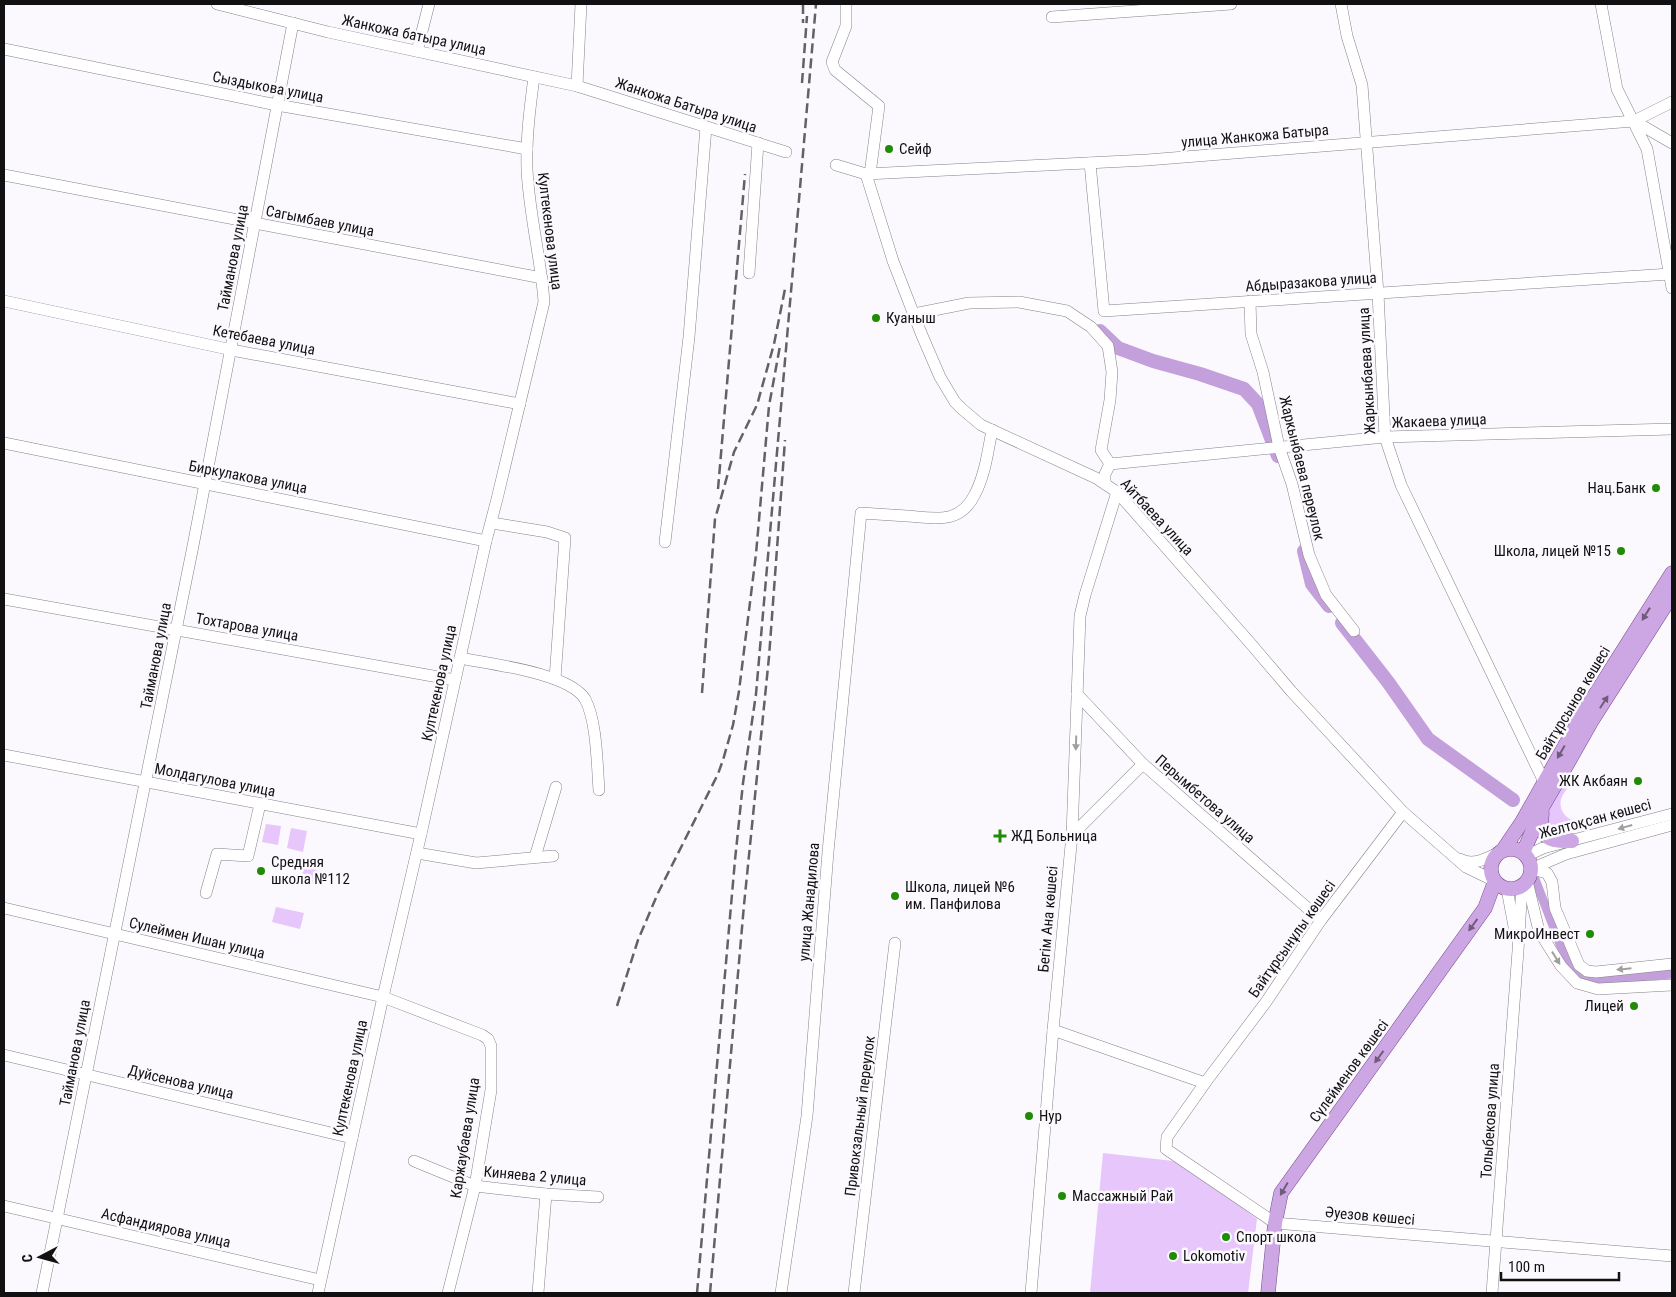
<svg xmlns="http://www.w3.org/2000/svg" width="1676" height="1297" font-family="'Roboto Condensed',sans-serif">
<rect width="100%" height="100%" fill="#fcf9fe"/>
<g fill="#e6c6fb">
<path d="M1568 776 1572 778C1571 785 1564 791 1561 799 1558 812 1569 823 1582 821 1587 820 1592 818 1597 815L1605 822 1566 833C1530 828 1559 792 1568 776Z"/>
<polygon points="266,824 281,826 278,845 262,842"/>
<polygon points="291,828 307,831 303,852 287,848"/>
<polygon points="305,860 318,863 314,884 301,882"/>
<polygon points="276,907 304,913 300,929 272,922"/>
<polygon points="1103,1153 1182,1162 1257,1219 1248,1293 1090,1293"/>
</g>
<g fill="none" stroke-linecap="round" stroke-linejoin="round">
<polyline stroke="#c39fdb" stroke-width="9" points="1535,879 1568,965 1580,977 1585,980 1593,981 1672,974"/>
<g stroke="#c39fdb" stroke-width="14">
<polyline points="1100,331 1118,348 1153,361 1200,374 1244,389 1258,404 1278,456"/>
<polyline points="1304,551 1312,584 1329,606"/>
<polyline points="1342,623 1388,682 1428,739 1513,800"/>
</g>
<g stroke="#858287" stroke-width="12">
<g id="minor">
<polyline points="217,4 328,32 577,86 786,152"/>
<polyline points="846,4 846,26 832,62 835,70 879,106 870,174"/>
<polyline points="1341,4 1347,36 1362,85 1378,293 1385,437 1401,485 1548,790"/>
<polyline points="1601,4 1617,89 1647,149 1672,288"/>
<polyline points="1052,17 1231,4"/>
<polyline points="4,49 277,105 527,149"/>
<polyline points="417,51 429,4"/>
<polyline points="577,86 581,4"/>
<polyline points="1634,121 1672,102"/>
<polyline points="1090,163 1104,311 1670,274"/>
<polyline points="836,165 866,174 1147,160 1634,121 1672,143"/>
<polyline points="866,174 893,261 921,333 940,377 955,402 962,409 981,425 1096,478 1117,492 1251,644 1291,691 1403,812 1466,867 1495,881"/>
<polyline points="4,175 542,278"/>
<polyline points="749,273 758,143"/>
<polyline points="4,301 237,351 520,404"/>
<polyline points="1250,301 1251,334 1263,372 1279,447 1292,484 1309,555 1326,595 1354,631"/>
<polyline points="914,314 969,303 1019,302 1067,311 1091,327 1108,346 1112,372 1110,400 1101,450 1110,464"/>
<polyline points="4,443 486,541"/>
<polyline points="1105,484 1105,474 1110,464 1385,437 1672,429"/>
<polyline points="492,523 547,532 565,538 555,679"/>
<polyline points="665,542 689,337 706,127"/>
<polyline points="4,599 455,680"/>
<path d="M460 658C490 664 569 673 585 699 597 721 597 765 599 790"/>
<polyline points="1077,694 1143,764 1321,920"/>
<polyline points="4,755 421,834"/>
<polyline points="1403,812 1321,920 1266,1002 1205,1083 1167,1137 1166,1149 1275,1223 1672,1256"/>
<polyline points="1072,835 1143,764"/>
<polyline points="417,853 476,863 553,856"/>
<polyline points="1526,856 1543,848 1672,814"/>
<polyline points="535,857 556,787"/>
<path d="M1460 859C1473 866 1485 859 1498 853"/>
<polyline points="1531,869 1547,873 1552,882 1555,908 1579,965 1587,971 1596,972 1672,964"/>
<polyline points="1531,869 1566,854 1672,825"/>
<polyline points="1527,881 1539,931 1561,966 1577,983 1598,989 1672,985"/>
<polyline points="1507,889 1515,932"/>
<polyline points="206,893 217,854 248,856 260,804"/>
<polyline points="4,908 383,997 482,1035 488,1039 491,1046 491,1090 475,1186 448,1293"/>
<polyline points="1053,1030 1205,1083"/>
<polyline points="4,1055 352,1138"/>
<polyline points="414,1161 475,1186 546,1194 598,1197"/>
<polyline points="4,1206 320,1280"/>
<polyline points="42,1293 193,546 293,23"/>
<path d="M318 1293 383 997 421 834 486 541 497 499 544 302C541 258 529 214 527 169 526 138 530 107 534 77"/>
<polyline points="538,1293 546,1194"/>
<path d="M781 1293 807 1116 828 852 861 513C876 514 892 515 907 516 935 518 960 525 975 494 985 475 988 451 992 430"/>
<polyline points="854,1293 895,943"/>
<polyline points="1031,1293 1053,1030 1072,835 1080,616 1085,595 1117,492"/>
<polyline points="1492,1293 1518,951 1522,885"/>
</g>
</g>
<g stroke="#754c8e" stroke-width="15">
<g id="major">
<path d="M1542 813C1538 838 1549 842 1572 841"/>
<circle cx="1511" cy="869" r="20"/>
<polyline points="1503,850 1522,822 1581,717 1672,573"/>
<polyline points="1523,853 1543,806 1569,761 1591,722 1672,595"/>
<polyline points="1268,1293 1275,1223 1281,1193 1485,908 1495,881"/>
</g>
</g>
<use href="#minor" stroke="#fff" stroke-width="11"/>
<use href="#major" stroke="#cda7e3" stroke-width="14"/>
<g stroke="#636164" stroke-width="2.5" stroke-dasharray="10 5" stroke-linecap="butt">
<polyline points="803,4 803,23"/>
<polyline points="802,83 807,16"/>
<polyline points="718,489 745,174"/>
<polyline points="702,693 715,519 734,452 757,405 774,344 785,289"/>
<polyline points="617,1006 638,940 658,893 718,774 723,760 733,725 739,691 756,554 769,406 780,346"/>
<polyline points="697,1293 735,860 743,783 756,694 816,4"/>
<polyline points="710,1293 744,905 769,657 785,440"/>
</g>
</g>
<defs><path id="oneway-solid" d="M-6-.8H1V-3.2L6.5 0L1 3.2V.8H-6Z" transform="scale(1.25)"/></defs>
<g fill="#705c7a">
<use href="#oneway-solid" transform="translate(1646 614) rotate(122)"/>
<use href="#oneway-solid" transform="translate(1604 702) rotate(-57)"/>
<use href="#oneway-solid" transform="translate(1561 752) rotate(120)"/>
<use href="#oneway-solid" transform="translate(1473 925) rotate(126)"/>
<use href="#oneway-solid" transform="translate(1379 1057) rotate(126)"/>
<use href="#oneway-solid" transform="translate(1284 1189) rotate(120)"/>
</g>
<g fill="#a0a0a0">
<use href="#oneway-solid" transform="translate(1076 743) rotate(92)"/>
<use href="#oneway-solid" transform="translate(1625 827) rotate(164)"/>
<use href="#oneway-solid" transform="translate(1556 958) rotate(58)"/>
<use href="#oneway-solid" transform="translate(1624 969) rotate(174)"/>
</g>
<g fill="#218b06" stroke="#fcf9fe" stroke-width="2">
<circle cx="889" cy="149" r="5"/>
<circle cx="876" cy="318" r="5"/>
<circle cx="1656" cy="488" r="5"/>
<circle cx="1621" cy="551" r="5"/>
<circle cx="1638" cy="781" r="5"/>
<path d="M997.5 828.5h5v5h5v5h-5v5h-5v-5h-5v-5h5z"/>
<circle cx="261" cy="871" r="5"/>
<circle cx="895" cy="896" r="5"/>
<circle cx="1590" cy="934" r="5"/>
<circle cx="1634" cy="1006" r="5"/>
<circle cx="1029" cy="1116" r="5"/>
<circle cx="1062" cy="1196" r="5"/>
<circle cx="1226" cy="1237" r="5"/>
<circle cx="1173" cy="1256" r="5"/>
</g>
<g text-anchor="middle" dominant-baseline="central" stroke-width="5" stroke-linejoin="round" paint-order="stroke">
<g font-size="15" fill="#121112" stroke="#fcf9fe">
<text transform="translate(414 35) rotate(12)">Жанкожа батыра улица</text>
<text transform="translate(268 87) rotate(11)">Сыздыкова улица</text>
<text transform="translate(686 105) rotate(18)">Жанкожа Батыра улица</text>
<text transform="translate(1255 136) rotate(-5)">улица Жанкожа Батыра</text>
<text transform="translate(320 221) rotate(11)">Сагымбаев улица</text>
<text transform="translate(550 231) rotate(83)">Култекенова улица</text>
<text transform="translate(233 258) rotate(-79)">Тайманова улица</text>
<text transform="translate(1311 282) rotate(-4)">Абдыразакова улица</text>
<text transform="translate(264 340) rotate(11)">Кетебаева улица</text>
<text transform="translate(1367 371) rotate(-93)">Жаркынбаева улица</text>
<text transform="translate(1439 421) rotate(-2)">Жакаева улица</text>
<text transform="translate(1302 468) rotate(76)">Жаркынбаева переулок</text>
<text transform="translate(248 477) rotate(11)">Биркулакова улица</text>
<text transform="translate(1157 517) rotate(47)">Айтбаева улица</text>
<text transform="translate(247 627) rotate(10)">Тохтарова улица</text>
<text transform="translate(156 656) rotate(-79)">Тайманова улица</text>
<text transform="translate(439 683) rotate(-78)">Култекенова улица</text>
<text transform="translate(1573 703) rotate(-59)">Байтұрсынов көшесі</text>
<text transform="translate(215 780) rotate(11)">Молдагулова улица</text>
<text transform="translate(1205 799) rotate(41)">Перымбетова улица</text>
<text transform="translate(1595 819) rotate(-15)">Желтоқсан көшесі</text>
<text transform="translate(809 902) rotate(-85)">улица Жанадилова</text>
<text transform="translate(1048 919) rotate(-85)">Бегім Ана көшесі</text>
<text transform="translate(197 938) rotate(13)">Сулеймен Ишан улица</text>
<text transform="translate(1292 939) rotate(-55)">Байтұрсынұлы көшесі</text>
<text transform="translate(75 1053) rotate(-79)">Тайманова улица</text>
<text transform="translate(1349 1071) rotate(-54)">Сүлейменов көшесі</text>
<text transform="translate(350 1078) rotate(-78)">Култекенова улица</text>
<text transform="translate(181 1082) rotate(13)">Дуйсенова улица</text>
<text transform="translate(860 1116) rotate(-83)">Привокзальный переулок</text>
<text transform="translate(1490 1121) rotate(-86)">Толыбекова улица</text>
<text transform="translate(465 1138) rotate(-81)">Каржаубаева улица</text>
<text transform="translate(535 1176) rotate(5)">Киняева 2 улица</text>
<text transform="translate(1370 1216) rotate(5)">Әуезов көшесі</text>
<text transform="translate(166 1228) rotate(13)">Асфандиярова улица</text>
</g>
<g font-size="15" fill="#121112" stroke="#fcf9fe" text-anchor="start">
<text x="899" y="149">Сейф</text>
<text x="886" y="318">Куаныш</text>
<text x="1646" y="488" text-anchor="end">Нац.Банк</text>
<text x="1611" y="551" text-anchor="end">Школа, лицей №15</text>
<text x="1628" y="781" text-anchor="end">ЖК Акбаян</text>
<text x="1011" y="836">ЖД Больница</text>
<text x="271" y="862">Средняя<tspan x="271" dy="17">школа №112</tspan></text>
<text x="905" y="887">Школа, лицей №6<tspan x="905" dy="17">им. Панфилова</tspan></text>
<text x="1580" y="934" text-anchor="end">МикроИнвест</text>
<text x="1624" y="1006" text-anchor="end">Лицей</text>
<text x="1039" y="1116">Нур</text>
<text x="1072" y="1196">Массажный Рай</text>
<text x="1236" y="1237">Спорт школа</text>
<text x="1183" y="1256">Lokomotiv</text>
</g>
</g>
<rect width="1676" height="1297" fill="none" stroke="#121112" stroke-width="10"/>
<g transform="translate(40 1257) rotate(264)" stroke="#fcf9fe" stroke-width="4" paint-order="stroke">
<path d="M0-4L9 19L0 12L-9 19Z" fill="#121112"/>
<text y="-8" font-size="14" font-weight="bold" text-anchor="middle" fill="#121112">С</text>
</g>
<path d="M1501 1272v8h118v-8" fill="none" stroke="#121112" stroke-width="2.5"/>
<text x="1508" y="1272" font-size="15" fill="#121112" stroke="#fcf9fe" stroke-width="4" paint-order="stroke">100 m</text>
</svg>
